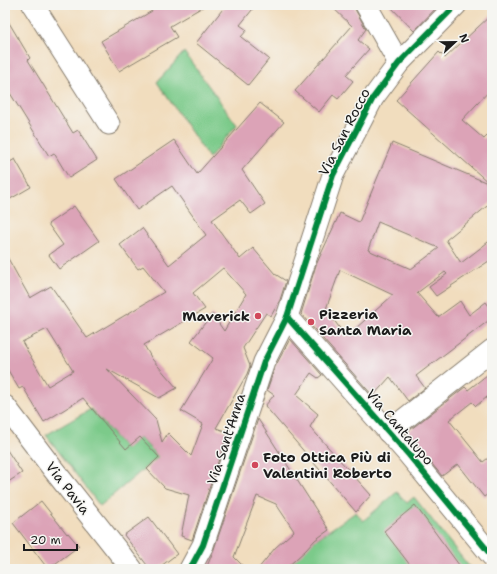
<svg xmlns="http://www.w3.org/2000/svg" width="497" height="574" font-family="'Shantell Sans',sans-serif">
<rect width="100%" height="100%" fill="#f6f6f2"/>
<filter id="ink" filterUnits="userSpaceOnUse"><feTurbulence type="fractalNoise" baseFrequency=".025" numOctaves="2"/><feDisplacementMap in="SourceGraphic" scale="8" xChannelSelector="R" yChannelSelector="G"/><feConvolveMatrix kernelMatrix="1 2 1 2 8 2 1 2 1" color-interpolation-filters="sRGB"/></filter>
<filter id="wash" filterUnits="userSpaceOnUse"><feTurbulence type="fractalNoise" baseFrequency=".012" numOctaves="4" result="noise"/><feDisplacementMap in="SourceGraphic" scale="16" xChannelSelector="R" yChannelSelector="G"/><feGaussianBlur stdDeviation="0.9" result="paint"/><feColorMatrix in="noise" values="0 0 0 0 0 0 0 0 0 0 0 0 0 0 0 0 0 1.4 0 .05"/><feComposite in="paint" operator="in"/></filter>
<g filter="url(#wash)">
<rect width="100%" height="100%" fill="#f1ddbe"/>
<g fill="#7cca8a" stroke="#4c7353">
<polygon points="184,52 237,125 209,158 157,82"/>
<polygon points="91,409 126,449 140,437 158,457 100,506 46,435"/>
<polygon points="397,492 407,503 414,497 471,569 285,569 315,540 356,512 363,521"/>
</g>
<g id="blocks">
<g fill="#dca3b7" fill-rule="evenodd">
<polygon points="148,5 206,5 170,26 177,37 119,71 101,41 152,11"/>
<polygon points="226,5 256,5 240,25 247,30 241,37 269,59 248,85 196,43"/>
<polygon points="330,5 354,5 356,11 366,29 358,40 369,49 346,75 353,81 338,99 333,95 319,112 295,91 352,26"/>
<polygon points="389,5 439,5 414,31"/>
<path d="M492 14V88L462 120 484 139 492 131V202L446 240 461 263 492 239V259L436 296 429 287 447 274 445 272 417 293 438 317 460 301 469 315 486 302 492 310V318L416 376 425 388 408 401 390 377 373 396 301 314 316 265 340 213 359 222 392 143 490 184 396 100 439 52 445 58ZM378 222 439 248 411 269 368 250ZM340 270 393 295 346 337 326 309Z"/>
<polygon points="5,16 30,58 28,60 73,133 78,130 97,160 69,178 54,153 49,156 5,85"/>
<path d="M260 103 284 122 242 170 265 204 251 214 240 200 212 220 240 259 253 248 275 274 286 281 280 300 271 316 266 313 243 348 250 366 247 374 216 428 228 432 192 540 181 536 189 495 165 488 147 469 159 457 140 437 126 449 83 398 44 422 23 387 19 389 5 365V253L30 298 51 286 87 338 164 292 143 266 138 269 120 245 142 228 169 265 206 235 172 186 137 210 116 179 174 140 197 174ZM223 268 246 294 224 331 212 314 191 341 213 358 181 411 203 424 191 456 168 433 162 442 156 420 107 369 159 398 177 388 152 359 144 345 205 309 193 293ZM47 329 73 371 48 386 22 342Z"/>
<polygon points="15,159 31,187 5,202 5,165"/>
<polygon points="74,206 99,241 59,269 49,255 63,245 48,224"/>
<polygon points="290,339 322,375 318,378 311,373 296,395 318,414 310,427 371,495 356,512 265,406 274,395 267,390 275,367"/>
<polygon points="492,371 492,393 476,406 472,402 449,420 483,462 492,455 492,491 484,497 458,464 442,476 406,433 465,387 468,390"/>
<polygon points="258,419 329,530 315,540 306,550 285,569 258,569 275,548 294,531 276,504 257,496 234,557 246,569 206,569 214,549"/>
<polygon points="5,447 22,473 5,484"/>
<polygon points="41,501 67,534 68,533 79,546 48,569 13,523"/>
<polygon points="415,505 462,569 413,569 384,531"/>
<polygon points="149,517 177,554 157,569 150,569 124,535"/>
</g>
</g>
</g>
<g filter="url(#ink)">
<use href="#blocks" fill-opacity="0" stroke="#867c6d" stroke-width="1"/>
<g fill="none" stroke-linecap="round" stroke-linejoin="round">
<g stroke="#867c6d" stroke-width="23">
<g id="minor">
<polyline points="33,5 109,124"/>
<polyline points="366,5 399,63"/>
<polyline points="287,317 409,455 492,556"/>
<polyline points="5,406 53,469 132,569"/>
<polyline points="388,432 492,350"/>
<polyline points="190,569 203,545 264,362 287,317 333,175 373,98 399,63 456,5"/>
</g>
</g>
<use href="#minor" stroke="#fff" stroke-width="21"/>
<g stroke="#f6f6f2" stroke-width="8">
<g id="cycleway">
<polyline points="287,317 409,455 492,556"/>
<polyline points="190,569 203,545 264,362 287,317 333,175 373,98 399,63 456,5"/>
</g>
</g>
<use href="#cycleway" stroke="#00873e" stroke-width="6"/>
</g>
</g>
<g fill="#d1495b" stroke="#f6f6f2" stroke-width="1.5">
<circle cx="258" cy="316" r="4"/>
<circle cx="311" cy="322" r="4"/>
<circle cx="255" cy="465" r="4"/>
</g>
<g text-anchor="middle" dominant-baseline="central" stroke-width="3" stroke-linejoin="round" paint-order="stroke">
<g font-size="14" fill="#1c1c1c" stroke="#f6f6f2">
<text transform="translate(344 132) rotate(-63)">Via San Rocco</text>
<text transform="translate(400 427) rotate(49)">Via Cantalupo</text>
<text transform="translate(226 439) rotate(-72)">Via Sant'Anna</text>
<text transform="translate(68 488) rotate(52)">Via Pavia</text>
</g>
<g font-size="14" font-weight="bold" fill="#1c1c1c" stroke="#f6f6f2" text-anchor="start">
<text x="319" y="314">Pizzeria<tspan x="319" dy="16">Santa Maria</tspan></text>
<text x="250" y="316" text-anchor="end">Maverick</text>
<text x="263" y="457">Foto Ottica Più di<tspan x="263" dy="16">Valentini Roberto</tspan></text>
</g>
</g>
<rect width="497" height="574" fill="none" stroke="#f6f6f2" stroke-width="20"/>
<g transform="translate(455 42) rotate(68)" stroke="#f6f6f2" stroke-width="3" paint-order="stroke">
<path d="M0-3L7 15L0 10L-7 15Z" fill="#1c1c1c"/>
<text y="-6" font-size="11" font-weight="bold" text-anchor="middle" fill="#1c1c1c">N</text>
</g>
<path d="M24 544v6h53v-6" fill="none" stroke="#1c1c1c" stroke-width="2"/>
<text x="30" y="544" font-size="12" fill="#1c1c1c" stroke="#f6f6f2" stroke-width="3" paint-order="stroke">20 m</text>
</svg>
